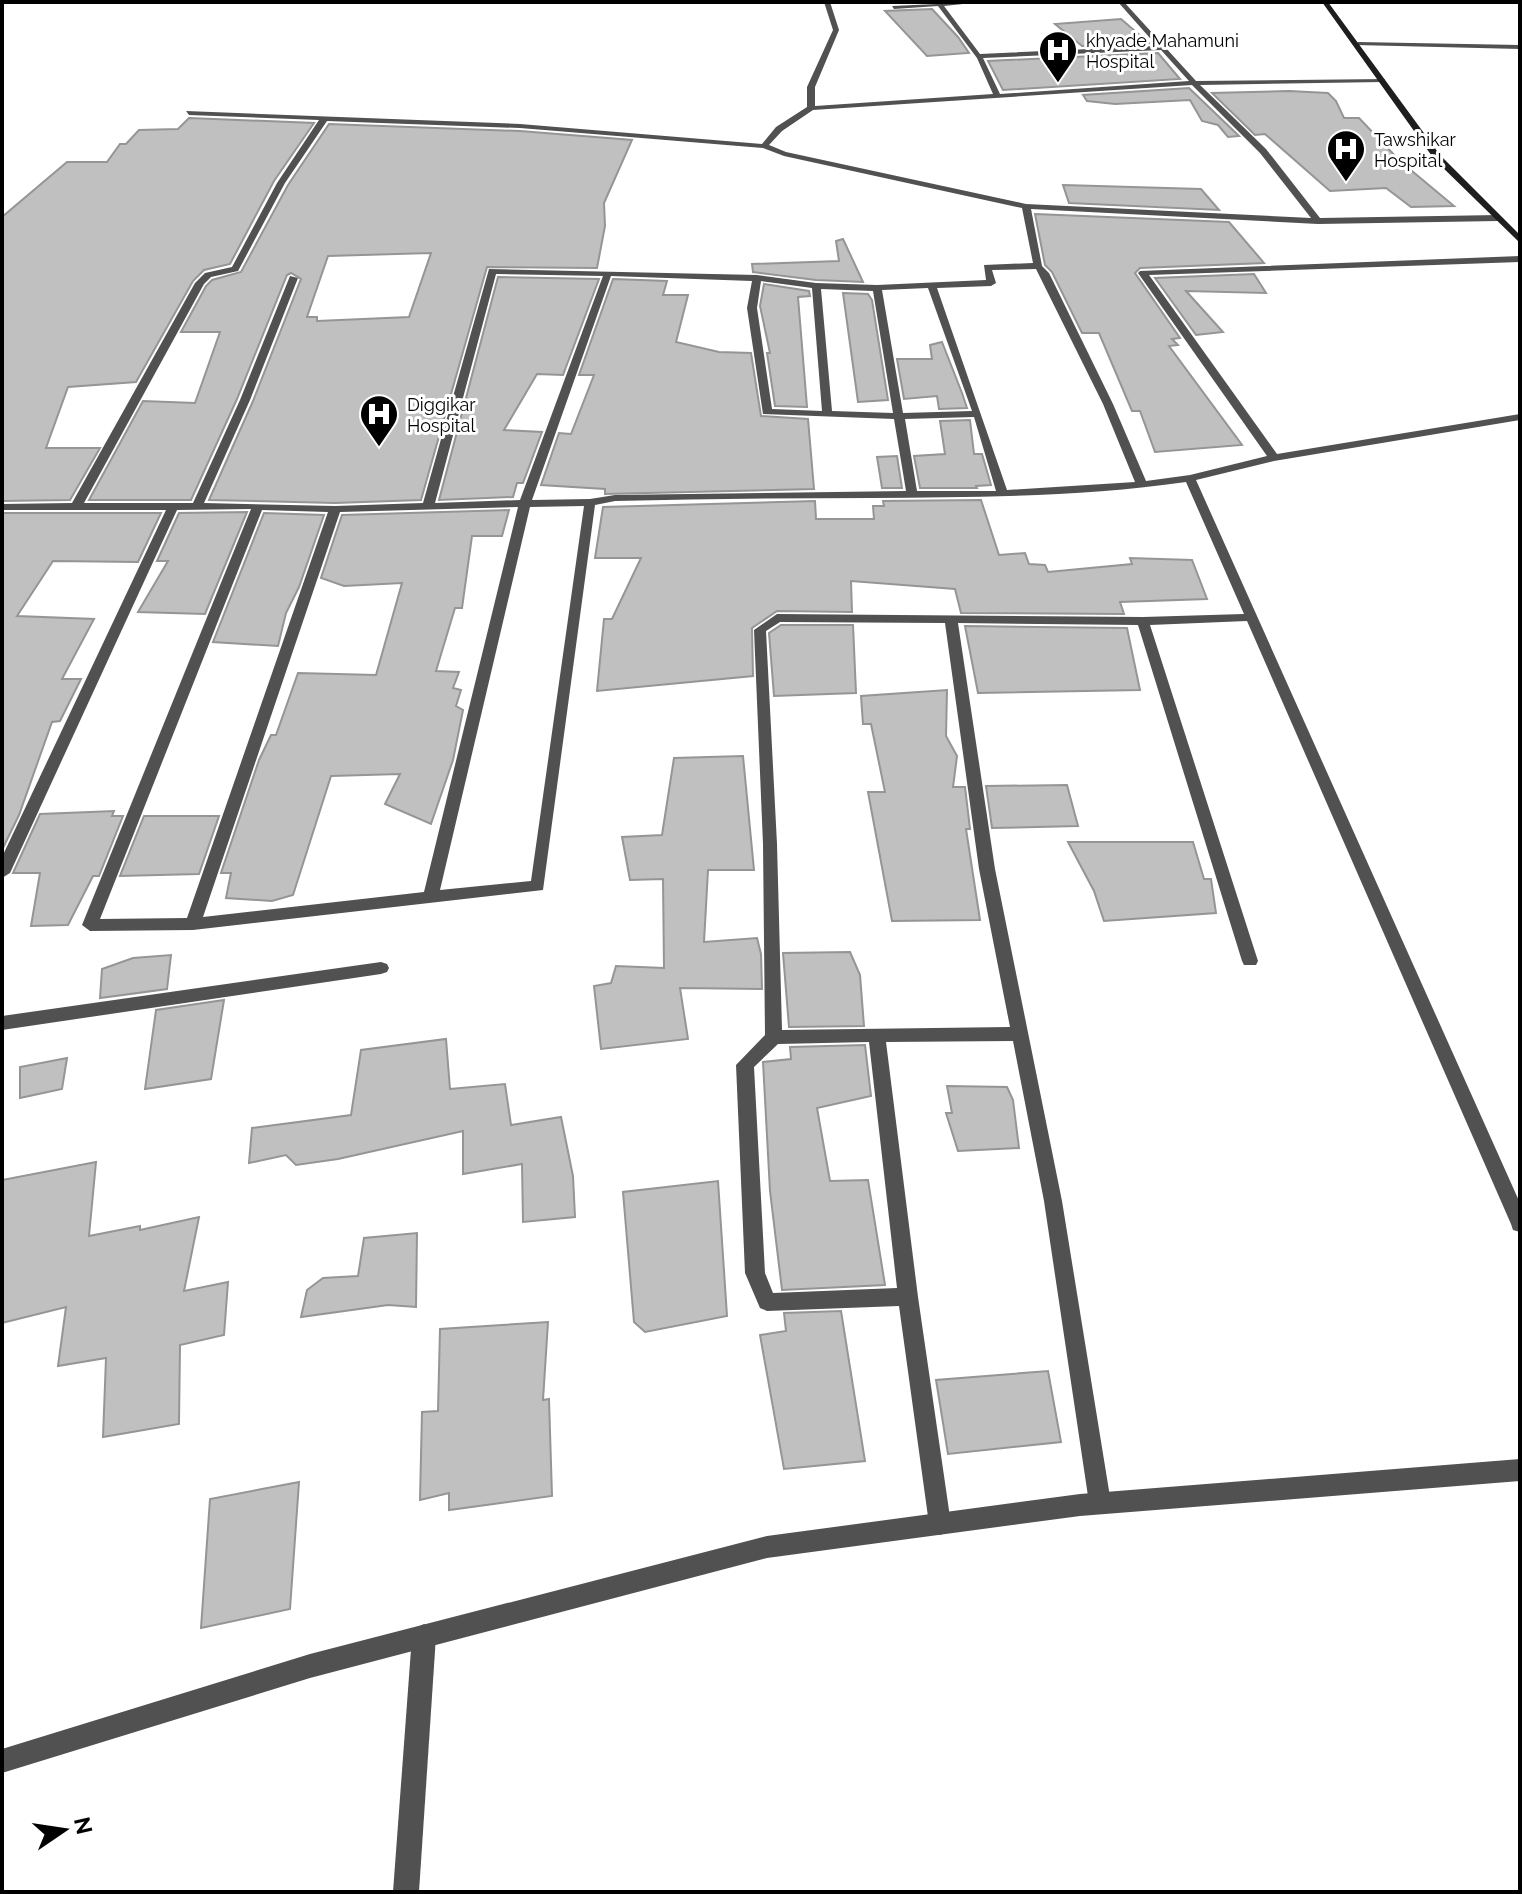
<svg xmlns="http://www.w3.org/2000/svg" width="1522" height="1894" font-family="Raleway,sans-serif">
<rect width="100%" height="100%" fill="#fff"/>
<g fill="#c0c0c0" stroke="#959595" stroke-width="2" fill-rule="evenodd">
<polygon points="932,9 958,37 969,53 927,56 885,11"/>
<polygon points="1121,19 1149,43 1082,46 1055,24"/>
<polygon points="1158,53 1180,79 1003,90 988,61"/>
<polygon points="1189,88 1239,136 1228,137 1218,125 1202,121 1190,100 1115,104 1087,101 1083,95"/>
<polygon points="1289,91 1328,93 1336,101 1344,118 1359,118 1400,161 1454,206 1411,207 1386,188 1330,191 1265,134 1255,135 1212,93"/>
<polygon points="189,118 314,123 274,181 230,264 204,270 193,281 136,382 68,387 46,448 100,448 70,500 2,501 2,217 67,162 107,162 120,144 126,144 139,130 178,129"/>
<path d="M329 124 520 131 632 140 604 203 605 226 597 268 487 267 421 500 335 503 209 500 253 401 301 279 291 273 287 275 237 399 191 500H89L143 401 195 403 220 332H181L206 286 212 280 241 272 288 185ZM431 253 409 317 317 321V317H307L328 256Z"/>
<polygon points="1063,185 1201,189 1219,210 1069,203"/>
<polygon points="1035,214 1229,222 1264,263 1140,268 1135,273 1180,338 1172,339 1178,345 1169,346 1242,445 1155,452 1140,411 1132,411 1099,333 1082,333 1052,272 1045,265"/>
<polygon points="843,239 863,282 816,280 753,272 752,264 839,261 836,241"/>
<polygon points="1254,274 1266,293 1186,291 1223,332 1196,335 1155,278"/>
<polygon points="498,277 599,279 563,375 537,374 504,430 542,432 523,483 517,483 513,497 439,500"/>
<polygon points="613,279 667,281 663,295 688,295 676,342 719,352 751,353 761,416 808,419 814,489 605,494 605,489 541,485 559,433 571,434 594,375 579,375"/>
<polygon points="764,284 809,291 810,296 798,297 807,407 775,406 767,353 770,353 760,306"/>
<polygon points="843,293 868,294 872,300 888,400 858,402"/>
<polygon points="942,342 962,393 967,408 939,409 937,396 904,399 897,359 932,359 930,345"/>
<polygon points="970,420 974,454 982,454 991,485 976,486 977,488 920,488 914,456 945,454 940,421"/>
<polygon points="897,456 902,488 882,488 877,457"/>
<polygon points="981,500 999,555 1025,553 1029,564 1045,565 1048,572 1132,564 1130,558 1192,560 1207,599 1120,602 1124,614 961,613 955,589 851,581 852,612 777,611 752,628 753,676 597,691 604,619 612,619 641,558 595,558 603,507 815,501 816,519 874,519 873,506 884,506 883,501"/>
<polygon points="509,510 502,536 472,536 462,608 455,608 436,671 459,672 453,688 461,690 456,706 463,710 453,760 431,824 385,804 400,774 331,776 293,895 272,901 226,898 231,873 221,873 259,760 271,735 276,735 298,673 376,675 402,583 344,586 321,578 342,515"/>
<polygon points="247,512 205,614 138,612 168,561 157,561 179,513"/>
<polygon points="2,513 161,513 138,562 53,561 17,616 94,619 62,679 81,679 60,721 52,722 19,815 2,850"/>
<polygon points="264,513 324,515 299,587 286,613 278,646 213,642"/>
<polygon points="781,625 853,625 856,693 774,696 769,633"/>
<polygon points="965,626 1127,628 1140,690 978,693"/>
<polygon points="947,690 946,736 957,756 953,787 965,787 970,829 966,829 980,920 892,921 868,792 885,792 871,724 863,724 861,696"/>
<polygon points="743,756 754,870 708,870 704,942 757,938 761,954 762,989 680,988 688,1039 601,1049 594,986 611,983 616,966 664,968 663,879 630,880 622,837 662,835 674,758"/>
<polygon points="1067,785 1078,826 992,828 986,786"/>
<polygon points="114,811 112,816 123,816 99,876 93,876 68,925 31,926 40,873 13,873 40,814"/>
<polygon points="144,816 219,816 199,874 120,876"/>
<polygon points="1068,842 1193,842 1204,879 1211,879 1216,913 1104,921 1094,891"/>
<polygon points="850,952 860,975 864,1026 789,1027 783,953"/>
<polygon points="171,955 167,989 100,998 102,969 133,958"/>
<polygon points="224,1000 211,1079 145,1089 156,1010"/>
<polygon points="446,1039 450,1089 505,1084 511,1125 561,1117 573,1176 575,1217 523,1222 522,1164 463,1174 463,1131 338,1159 296,1165 286,1155 249,1163 252,1128 351,1115 361,1050"/>
<polygon points="865,1045 871,1096 817,1108 830,1181 868,1180 885,1285 782,1290 770,1191 763,1062 791,1059 790,1047"/>
<polygon points="67,1058 62,1089 20,1098 20,1067"/>
<polygon points="947,1086 1007,1087 1013,1100 1019,1148 958,1151 946,1113 952,1113"/>
<polygon points="96,1162 89,1236 140,1226 140,1230 199,1217 184,1291 228,1282 224,1335 180,1345 179,1424 103,1437 106,1358 58,1366 66,1307 2,1323 2,1180"/>
<polygon points="718,1181 727,1316 645,1332 634,1322 623,1192"/>
<polygon points="417,1233 416,1307 388,1305 301,1317 307,1290 323,1278 358,1276 364,1238"/>
<polygon points="841,1311 865,1461 784,1469 760,1335 786,1331 784,1313"/>
<polygon points="548,1322 543,1400 549,1399 552,1496 449,1510 449,1493 420,1500 422,1412 438,1411 440,1329"/>
<polygon points="1048,1371 1061,1442 948,1454 936,1380"/>
<polygon points="299,1482 290,1609 201,1628 210,1499"/>
</g>
<g fill="none" stroke-linecap="round" stroke-linejoin="round">
<g fill="#515151" fill-rule="evenodd">
<path d="M824 2H830L839 30 815 87V106L993 94 977 58 938 6 894 9 892 6 982 2 944 6 980 54 1157 46 1118 2H1124L1196 81 1385 79 1383 82 1200 85 1266 149 1320 218 1498 215 1502 218 1498 221 1318 224 1031 209 1042 266 1049 273 1113 404 1146 481 1190 475 1267 456 1138 273 1140 271 1520 256V262L1149 275 1277 454 1520 414V420L1274 461 1196 480 1520 1203V1232L1513 1230 1511 1224 1247 621 1150 625 1258 961 1256 965H1244L1242 961 1138 625 958 623 995 869 1062 1201 1111 1503 1108 1511 1100 1514 1092 1511 1089 1503 1044 1201 1013 1041 886 1042 918 1297 951 1524 948 1532 940 1535 932 1532 929 1524 899 1306 767 1311 760 1308 745 1273 736 1065 765 1035 763 844 754 630 777 614 1143 617 1244 614 1186 482C1082 497 976 497 871 498 785 498 700 499 615 501L595 505 543 890 193 930 90 931 82 925 251 509 177 510 10 873 2 878V857L166 510H2V504L72 503 195 283 205 273 232 267 277 183 319 120 189 115 186 111 520 124 762 144 776 127 807 107V87L833 30ZM1161 50 1189 81 1000 94 983 58ZM1192 85 1260 153 1311 218 1026 204 786 152 769 145 782 131 813 110ZM327 121 520 128 763 148 784 156 1022 208 1033 263 984 265 986 280 877 285 816 283 757 275 489 269 423 503 335 506 204 503 250 400 298 278 290 276 240 400 193 503H84L204 284 211 277 238 271 285 183ZM1036 269 1103 404 1135 482 1007 490 937 288 991 286 996 283 992 270ZM496 274 603 276 520 500 435 503ZM611 276 752 281 747 308 763 414 894 419 906 491 615 495 590 499 532 500ZM761 281 812 288 822 411 772 409 757 308ZM928 288 972 411 903 413 882 290ZM821 289 873 291 893 413 832 411ZM974 417 996 491H917L905 419ZM584 506 531 881 440 890 530 507ZM518 507 424 892 203 917 340 512ZM262 510 328 512 187 918 100 919ZM780 622 945 623 979 869 1010 1027 782 1030 777 844 766 631ZM869 1042 897 1288 773 1293 765 1273 754 1067 778 1044Z"/>
<polygon points="1358,42 1520,45 1520,49 1356,45"/>
<polygon points="381,962 387,964 389,968 387,972 381,974 2,1030 2,1016"/>
<polygon points="424,1624 432,1628 436,1636 419,1892 393,1892 412,1636 416,1628"/>
</g>
<polygon fill="#515151" fill-rule="evenodd" points="1520,1459 1520,1481 1080,1516 767,1558 310,1678 2,1773 2,1749 310,1654 767,1536 1080,1494"/>
<polygon fill="#1e1e1e" fill-rule="evenodd" points="1322,2 1328,2 1440,155 1520,235 1520,243 1434,159"/>
</g>
<defs>
<g id="hospital-pin" transform="scale(2)"><path d="M0 17L-7.5 6A9.5 9.5 0 1 1 7.5 6Z" fill="#000" stroke="#fff"/><path d="M-5-5h3v3.5h4V-5h3V5h-3V1.5h-4V5h-3Z" fill="#fff"/></g>
</defs>
<g fill-rule="evenodd">
<use href="#hospital-pin" x="1058" y="50"/>
<use href="#hospital-pin" x="1346" y="149"/>
<use href="#hospital-pin" x="379" y="414"/>
</g>
<g text-anchor="middle" dominant-baseline="central" stroke-width="6" stroke-linejoin="round" paint-order="stroke">
<g font-size="18" fill="#000" stroke="#fff" text-anchor="start">
<text x="1086" y="40">khyade Mahamuni<tspan x="1086" dy="21">Hospital</tspan></text>
<text x="1374" y="139">Tawshikar<tspan x="1374" dy="21">Hospital</tspan></text>
<text x="407" y="404">Diggikar<tspan x="407" dy="21">Hospital</tspan></text>
</g>
</g>
<rect width="1522" height="1894" fill="none" stroke="#000000" stroke-width="8"/>
<g transform="translate(64 1830) rotate(77)" stroke="#ffffff" stroke-width="6" paint-order="stroke">
<path d="M0-6L14 30L0 20L-14 30Z" fill="#000000"/>
<text y="-12" font-size="22" font-weight="bold" text-anchor="middle" fill="#000000">N</text>
</g>
</svg>
